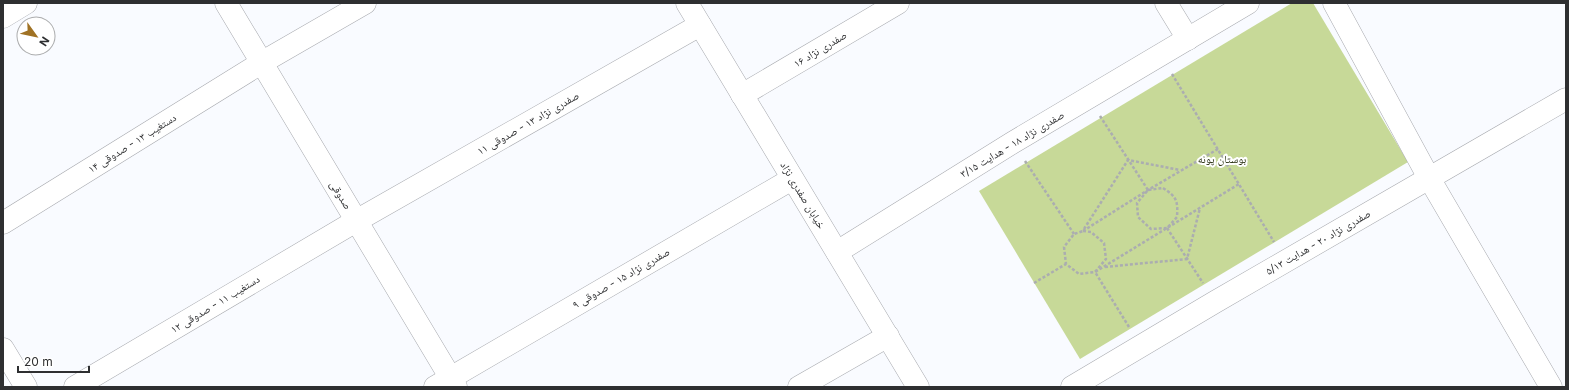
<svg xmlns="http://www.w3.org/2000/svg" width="1569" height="390" font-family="Inter,'Noto Naskh Arabic',sans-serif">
<rect width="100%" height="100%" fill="#f9fbff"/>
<polygon fill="#c7d998" points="1292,3 1313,3 1408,162 1080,359 979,191"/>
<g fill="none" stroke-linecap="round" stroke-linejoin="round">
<g stroke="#a8aaaf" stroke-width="23">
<g id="minor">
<polyline points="226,3 456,387"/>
<polyline points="687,3 918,387"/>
<polyline points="1166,3 1188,39"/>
<polyline points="1334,3 1429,178 1551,387"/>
<polyline points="3,17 26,3"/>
<polyline points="742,95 898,3"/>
<polyline points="3,223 261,63 365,3"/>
<polyline points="837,252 1012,143 1248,3"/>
<polyline points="3,349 26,387"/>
<polyline points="75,387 356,221 700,25"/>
<polyline points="435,387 792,179"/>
<polyline points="799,387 888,336"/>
<polyline points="1072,387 1215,302 1566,99"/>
</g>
</g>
<g stroke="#abadb0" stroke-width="2.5" stroke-dasharray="3 2" stroke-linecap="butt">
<polyline points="1172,74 1274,242"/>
<polyline points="1100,116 1148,190"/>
<polyline points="1025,161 1074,234"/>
<path d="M1163 188C1177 197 1178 201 1177 217L1167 228 1151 229 1138 217 1137 203 1148 190Z"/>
<polyline points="1167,228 1203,283"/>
<polyline points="1084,229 1128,160 1180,170"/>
<polyline points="1083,231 1148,190 1218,149"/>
<polygon points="1083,231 1091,232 1104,243 1106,259 1095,272 1079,274 1066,264 1064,247 1074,234"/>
<polyline points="1105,267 1187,259 1200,208"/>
<polyline points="1034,283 1066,264"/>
<polyline points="1129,327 1095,272 1239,184"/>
</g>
<use href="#minor" stroke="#fff" stroke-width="22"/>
</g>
<g text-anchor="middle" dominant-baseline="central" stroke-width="4" stroke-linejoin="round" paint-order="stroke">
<g font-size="11" fill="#2e2f31" stroke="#fff">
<text transform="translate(820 49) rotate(-31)">صفدری نژاد ۱۶</text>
<text transform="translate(528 123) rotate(-30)">صفدری نژاد ۱۳ - صدوقی ۱۱</text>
<text transform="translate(132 143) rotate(-32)">دستغیب ۱۳ - صدوقی ۱۴</text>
<text transform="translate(1012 144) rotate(-31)">صفدری نژاد ۱۸ - هدایت ۳/۱۵</text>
<text transform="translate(341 195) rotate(59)">صدوقی</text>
<text transform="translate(803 195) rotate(59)">خیابان صفدری نژاد</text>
<text transform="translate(1318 242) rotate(-30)">صفدری نژاد ۲۰ - هدایت ۵/۱۳</text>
<text transform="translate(621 278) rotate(-30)">صفدری نژاد ۱۵ - صدوقی ۹</text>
<text transform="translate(215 304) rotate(-31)">دستغیب ۱۱ - صدوقی ۱۲</text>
</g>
<g font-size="11" fill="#262d0e" stroke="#fff">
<text x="1222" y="159">بوستان پونه</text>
</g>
</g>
<rect width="1569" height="390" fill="none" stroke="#2e2f31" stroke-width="8"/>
<g transform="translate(36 36) rotate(123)"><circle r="19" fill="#ffffff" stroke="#abacad"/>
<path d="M0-3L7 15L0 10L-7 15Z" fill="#a07224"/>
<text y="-6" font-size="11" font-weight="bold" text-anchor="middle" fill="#2e2f31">N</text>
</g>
<path d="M18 366v6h71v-6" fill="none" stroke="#2e2f31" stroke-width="2"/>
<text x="24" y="366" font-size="12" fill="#2e2f31" stroke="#ffffff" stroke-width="3" paint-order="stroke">20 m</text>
</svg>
